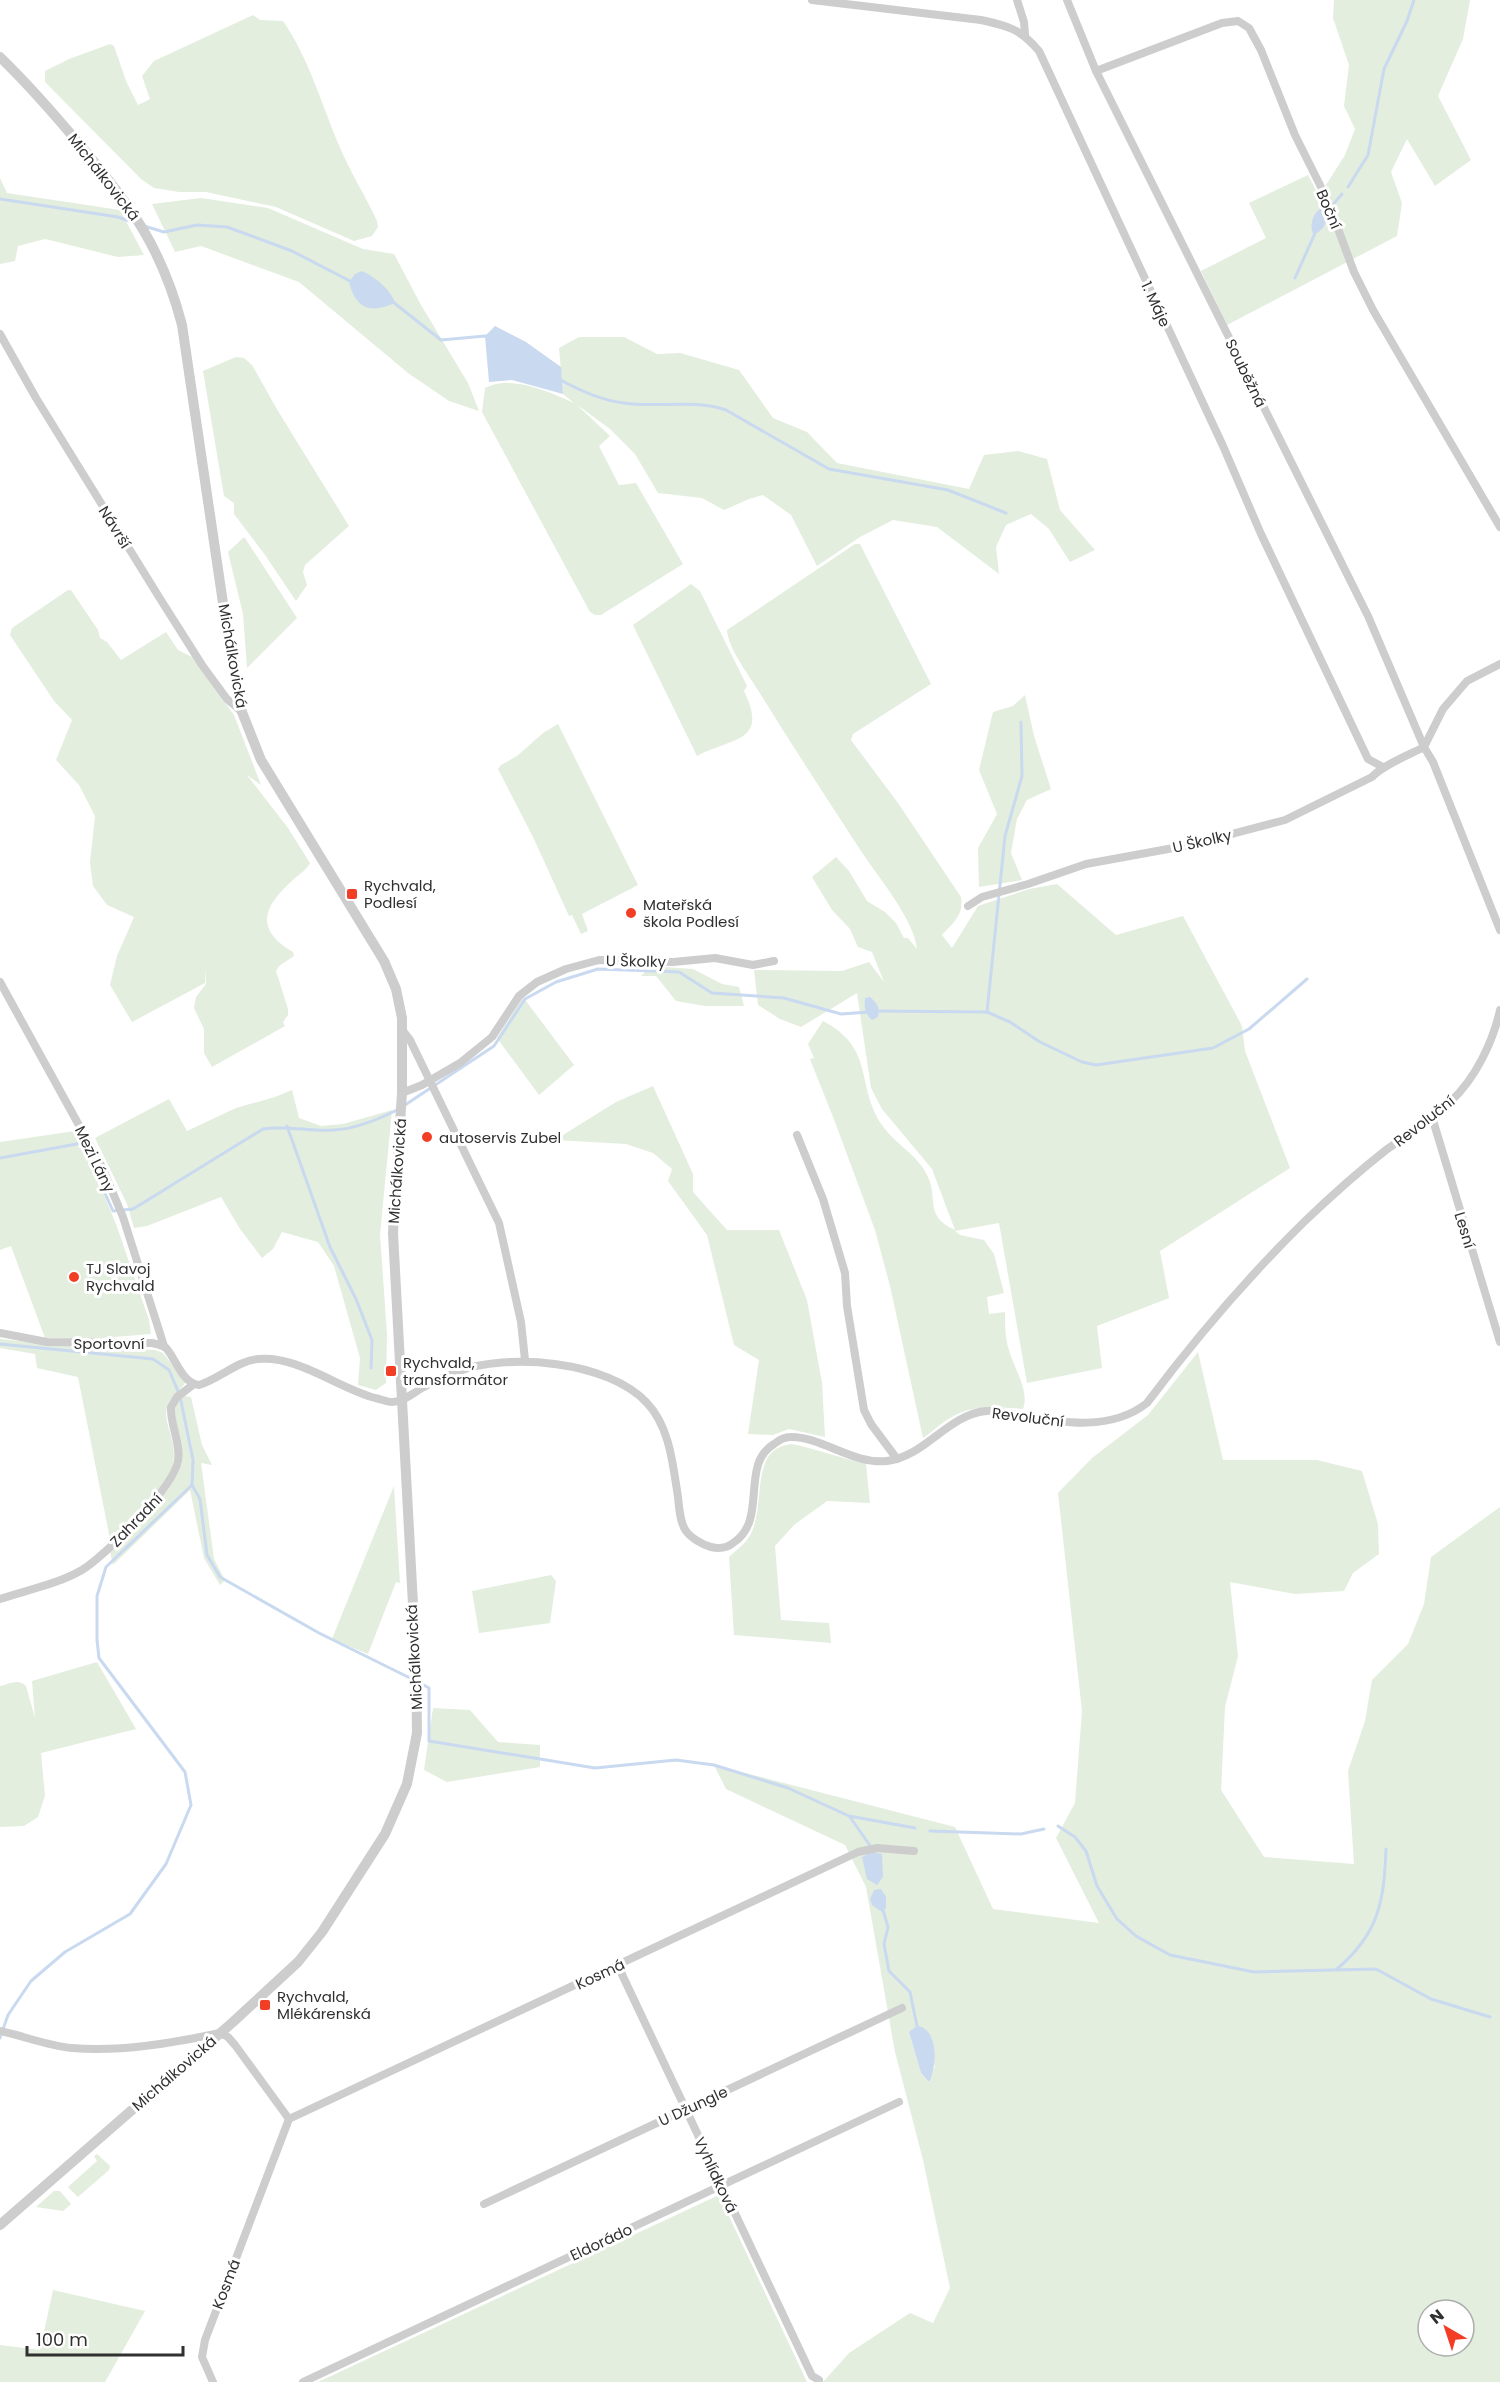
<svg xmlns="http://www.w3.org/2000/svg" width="1500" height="2382" font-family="Poppins,sans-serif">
<rect width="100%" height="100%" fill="#fff"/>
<g fill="#e3eede" fill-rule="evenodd">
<polygon points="1334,0 1470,0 1463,39 1438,96 1471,160 1435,186 1407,139 1391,172 1402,203 1397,236 1227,325 1201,271 1266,238 1249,203 1308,175 1319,196 1345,155 1355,129 1344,106 1349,65 1333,18"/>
<path d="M253 15 260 20 283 21C308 57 321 102 338 143 349 170 365 195 377 221L378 227 372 236 354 241 276 207 206 192H179L154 188 141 179 45 82V71L69 59 110 44 114 46 126 81 138 105 150 99 142 76 154 61Z"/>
<polygon points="0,178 7,193 120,210 144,255 118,257 45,239 18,246 15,261 0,264"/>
<polygon points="201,198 268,208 363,249 394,254 421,305 468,383 479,411 449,401 408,373 299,282 201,246 175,252 152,204"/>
<path d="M579 337H624L657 354 680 353 739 370 773 418 807 432 837 463 969 489 984 455 1018 451 1047 459 1060 510 1095 550 1070 562 1049 529 1031 514 1006 525 996 547 999 574 937 527 893 520 860 537 817 566 791 515 763 495 749 499 724 510 702 498 658 493 635 454 610 429 576 404 610 436 599 446 619 485 636 483 683 564 601 615H595L590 612 482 412 485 388C509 374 551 392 574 403L563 394 559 348Z"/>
<polygon points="236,357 244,358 252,365 278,411 349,526 305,565 303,572 307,585 296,601 265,555 234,514 234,503 224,496 203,371"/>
<polygon points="243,538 245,538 297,618 247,668 243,614 228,552"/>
<path d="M855 544H860L931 684 853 734 851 740 898 803 961 897C964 915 954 922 942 935L952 948 978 906 1029 889 1057 884 1116 935 1183 916 1242 1026 1245 1051 1290 1168 1160 1251 1169 1298 1097 1326 1102 1368 1027 1383 999 1223 955 1231 960 1235 984 1240 994 1254 1004 1293 987 1297 989 1314 1005 1312C1005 1325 1005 1338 1009 1350 1014 1369 1030 1391 1023 1409 997 1407 973 1404 950 1418 940 1424 932 1432 923 1438L890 1286 875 1230 835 1122 810 1059 814 1058 808 1044 823 1021C876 1049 855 1085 882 1125 895 1144 915 1153 926 1173 940 1197 922 1215 955 1230L932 1169 882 1109 871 1088 857 993 801 1027 780 1019 758 1005 754 970 842 971 869 962 884 982 872 952 858 947 850 929 832 910 812 877 836 857 849 871 867 901 885 912 896 923 904 938H908L917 949C914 919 878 877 861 851 826 797 791 744 758 690 748 674 728 648 727 630Z"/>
<path d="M691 584 700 591 747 686 744 691C769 743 733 737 697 756L633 625Z"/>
<path d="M68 590H71L98 630 100 638 107 642 121 660 166 632 178 650 192 657 234 715 261 785 247 775 288 828 310 863C307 869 300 874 294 879 265 905 252 928 293 952L294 956 279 966 276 971 288 1009V1015L283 1022 285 1026 212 1067 204 1053V1029L194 1008 196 997 206 984 205 967V983L132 1022 110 985 117 956 134 917 107 905 93 886 90 862 95 816 79 785 56 760 72 720 54 701 10 635 12 628Z"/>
<polygon points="1025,695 1034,736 1051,789 1027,800 1017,819 1011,853 1022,880 979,887 978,848 997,814 979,770 993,712 1013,706"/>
<polygon points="558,724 638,885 582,914 588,931 581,934 572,915 569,916 533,837 498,769 501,765 517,756 543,733"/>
<polygon points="651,966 693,969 722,984 739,987 744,1006 705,1006 676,1001 656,976 641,976"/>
<polygon points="523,997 574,1065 539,1095 497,1038"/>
<polygon points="653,1086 693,1174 693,1192 727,1230 779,1230 807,1300 822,1383 825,1437 789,1429 773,1435 748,1434 759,1360 734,1345 707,1235 668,1181 672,1169 653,1153 626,1144 555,1140 616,1102"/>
<polygon points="292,1090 299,1118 321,1126 343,1124 392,1110 380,1235 387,1334 386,1383 376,1390 358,1385 360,1358 334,1266 318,1242 282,1232 273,1249 262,1258 240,1229 221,1197 147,1226 134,1228 127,1204 95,1138 169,1099 187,1131 236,1108 275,1097"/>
<polygon points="75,1131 79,1148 84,1147 116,1224 149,1320 151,1334 91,1339 45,1338 11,1246 0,1250 0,1142"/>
<path d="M0 1339 69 1346 155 1350 163 1353 186 1382C181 1389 168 1400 167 1407 162 1425 181 1445 171 1471 162 1494 128 1521 110 1539L78 1377 37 1368 35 1354 0 1348Z"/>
<path d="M1198 1352 1223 1460H1317L1362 1471 1378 1524 1379 1554 1353 1573 1344 1591 1295 1594 1230 1582 1238 1656 1225 1707 1221 1790 1264 1857 1354 1864 1348 1771 1365 1721 1372 1680 1408 1644 1424 1604 1431 1557 1500 1507V2382H823L849 2353 910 2313 933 2323 950 2288 923 2160 895 2052 866 1887 845 1845 726 1789 714 1765 955 1827 993 1909 1099 1923 1056 1838 1075 1803 1082 1711 1058 1493 1092 1458 1148 1415ZM909 2032 935 2066 929 2082 921 2073ZM1428 2310H1464V2346H1428Z"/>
<path d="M184 1396 191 1397 202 1445 212 1465 201 1463 214 1559 225 1580 220 1585 204 1558 190 1490 113 1565 110 1552C127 1533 180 1485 182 1461 183 1448 176 1425 174 1411L177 1403Z"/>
<path d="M792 1444C817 1449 840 1458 866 1464L870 1503 827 1501 794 1525 775 1546 781 1620 829 1623 831 1643 734 1635 729 1557C735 1551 745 1544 749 1537 768 1507 747 1448 792 1444Z"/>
<polygon points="394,1486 400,1583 396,1582 368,1654 332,1639"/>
<polygon points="551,1575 556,1581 550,1623 479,1633 472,1591"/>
<path d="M97 1662 136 1729 41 1753 45 1796 38 1817 24 1826 0 1827V1686C9 1684 19 1678 26 1686L35 1718 32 1681Z"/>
<polygon points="433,1708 470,1710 498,1742 540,1745 540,1767 447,1782 424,1770"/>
<polygon points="97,2154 110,2166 109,2170 78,2197 68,2187 97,2161 94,2156"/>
<polygon points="54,2191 60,2191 71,2204 63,2211 36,2207"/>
<polygon points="719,2195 807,2382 318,2382"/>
<polygon points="53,2290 145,2311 105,2382 0,2382 0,2345 40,2350"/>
</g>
<g fill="#c9d9ef">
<path d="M1323 207 1328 210C1328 220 1324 232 1313 234 1309 224 1313 212 1323 207Z"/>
<path d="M362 271C375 277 391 290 395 303 370 314 356 309 349 282L355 274Z"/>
<polygon points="495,326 526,342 561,367 563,394 512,380 489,382 485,336"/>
<path d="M870 997C877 1003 880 1007 878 1017L872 1020C865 1014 864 1007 865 998Z"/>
<polygon points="872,1852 882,1854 883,1877 877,1885 867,1879 862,1857"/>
<polygon points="881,1889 886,1897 886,1908 882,1912 872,1905 870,1899 874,1890"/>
<path d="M917 2026C939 2028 937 2068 929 2082L921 2073 909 2032Z"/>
</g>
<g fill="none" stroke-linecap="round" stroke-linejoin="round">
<g stroke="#c9d9ef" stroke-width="3">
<polyline points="1348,187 1368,155 1384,69 1407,21 1414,0"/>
<polyline points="0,199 118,217 135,223"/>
<polyline points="1331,207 1342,194"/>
<polyline points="144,226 164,232 197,225 227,227 292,251 352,282"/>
<polyline points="1295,278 1316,231"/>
<polyline points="393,302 441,340 485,336 489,337"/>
<path d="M559 379C580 391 600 400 624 403 658 408 693 399 726 410L829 469 948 490 1006 513"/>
<polyline points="876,1011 987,1012 1010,1022 1040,1042 1082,1062 1096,1065 1213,1048 1249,1029 1307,979"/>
<polyline points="987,1012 1005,836 1022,776 1021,722"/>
<polyline points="405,1105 494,1046 525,999 556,982 598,969 679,972 712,993 784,998 841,1014 869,1012"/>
<polyline points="287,1126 330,1247 356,1299 372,1340 371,1368"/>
<path d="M0 1158 82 1143 113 1211 133 1209 263 1129C287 1125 310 1132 334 1130 355 1129 379 1119 397 1110"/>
<polyline points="0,1344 153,1359 169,1370 180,1396 193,1460 192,1485 106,1567 97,1596 97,1640 99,1658 185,1772 191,1805 166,1864 130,1914 65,1952 31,1981 8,2015 0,2038"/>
<polyline points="192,1485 200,1499 207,1555 220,1577 319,1633 412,1679"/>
<polyline points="420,1683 429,1688 429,1741 595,1768 676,1760 714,1765 788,1788 849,1816 915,1828"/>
<polyline points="850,1817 871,1847"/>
<polyline points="1058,1826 1075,1837 1086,1851 1097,1886 1117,1919 1136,1936 1170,1955 1254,1972 1376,1969 1431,1999 1490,2017"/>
<polyline points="930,1831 1021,1834 1044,1829"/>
<polyline points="883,1910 888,1927 884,1944 889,1971 910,1992 917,2026"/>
<path d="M1337 1969C1379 1933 1384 1902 1386 1849"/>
</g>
<g stroke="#cdcdcd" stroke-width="8">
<path d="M812 0 981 20C1009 26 1020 29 1039 51L1223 446 1261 534 1368 759 1381 766"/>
<polyline points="1017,0 1024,22 1025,34"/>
<polyline points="1067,0 1096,71 1368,616 1424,747 1433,762 1500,930"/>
<polyline points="1096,71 1222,23 1238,21 1249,28 1261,50 1295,135 1327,199 1354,272 1373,310 1500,527"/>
<polyline points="0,334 36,398 159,597 202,665 227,699 242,712"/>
<polyline points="1424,747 1443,709 1467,681 1500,664"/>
<path d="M968 906 982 897 1028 884 1086 864 1190 845 1285 820 1372 777C1383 765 1409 755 1424 747"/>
<polyline points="0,982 102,1167 123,1217 164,1346"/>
<polyline points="403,1031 410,1040 499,1223 521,1322 525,1360"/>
<polyline points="402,1093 422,1085 460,1063 492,1037 519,996 537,982 566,969 599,960 673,962 715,958 753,965 774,961"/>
<polyline points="1432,1117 1500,1342"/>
<polyline points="797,1135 823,1199 845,1273 847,1306 864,1410 871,1424 897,1459"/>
<path d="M0 1333 47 1342 152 1343C157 1344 162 1345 166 1348 176 1359 182 1383 199 1385 219 1379 237 1361 258 1359 297 1355 338 1388 375 1398 381 1399 387 1402 392 1402 404 1402 414 1392 424 1387 434 1381 446 1377 456 1372 507 1352 609 1361 647 1403 670 1427 673 1466 678 1497 679 1507 680 1523 686 1531 691 1538 703 1545 711 1547 719 1549 727 1548 733 1543 769 1520 739 1465 774 1444 779 1440 784 1437 790 1437 821 1436 853 1465 887 1461 926 1456 947 1415 986 1411 997 1410 1010 1414 1021 1416 1063 1423 1112 1431 1147 1403 1195 1339 1246 1279 1304 1222 1330 1197 1358 1172 1386 1150 1408 1134 1432 1120 1451 1101 1475 1079 1493 1042 1500 1010"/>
<path d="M0 1599C27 1590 58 1584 82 1570 105 1556 174 1487 178 1461 181 1443 170 1425 171 1407L177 1397 194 1384"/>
<polyline points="618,1966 812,2376 819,2380"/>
<path d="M0 2031C24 2036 48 2046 72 2048 122 2052 172 2043 220 2033L228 2037 235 2045 289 2119"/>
<polyline points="484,2204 902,2008"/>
<polyline points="213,2382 202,2357 205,2340 289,2119 858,1852 877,1848 914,1851"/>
<polyline points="303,2382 899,2102"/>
</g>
<path stroke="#cdcdcd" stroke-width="10" d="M0 57C29 85 55 115 81 146 131 206 162 248 182 325L228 637 242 712 261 760 384 961 396 989 402 1018V1093L393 1233 416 1660 417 1733 407 1784 385 1834 322 1932 298 1962 233 2022 0 2225"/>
</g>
<g fill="#f33e26" stroke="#fff" stroke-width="2">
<rect x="346" y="888" width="12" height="12" rx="3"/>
<circle cx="631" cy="913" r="6"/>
<circle cx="427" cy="1137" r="6"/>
<circle cx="74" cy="1277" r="6"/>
<rect x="385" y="1365" width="12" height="12" rx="3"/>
<rect x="259" y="1999" width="12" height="12" rx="3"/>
</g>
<g text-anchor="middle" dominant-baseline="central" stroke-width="6" stroke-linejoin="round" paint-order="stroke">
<g font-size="15" fill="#303030" stroke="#fff">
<text transform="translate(104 177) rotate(52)">Michálkovická</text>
<text transform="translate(1329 209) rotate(67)">Boční</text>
<text transform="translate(1156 304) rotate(65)">1. Máje</text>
<text transform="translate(1246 373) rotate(64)">Souběžná</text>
<text transform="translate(115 527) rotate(58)">Návrší</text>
<text transform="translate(233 656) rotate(80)">Michálkovická</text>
<text transform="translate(1202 841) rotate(-13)">U Školky</text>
<text transform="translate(636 961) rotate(1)">U Školky</text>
<text transform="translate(1424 1121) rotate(-38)">Revoluční</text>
<text transform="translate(95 1159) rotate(64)">Mezi Lány</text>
<text transform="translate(397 1171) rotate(-86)">Michálkovická</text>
<text transform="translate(1465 1230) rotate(73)">Lesní</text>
<text x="109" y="1343">Sportovní</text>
<text transform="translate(1028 1417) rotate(7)">Revoluční</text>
<text transform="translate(136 1520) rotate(-46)">Zahradní</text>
<text transform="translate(414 1657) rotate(-93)">Michálkovická</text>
<text transform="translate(600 1974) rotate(-25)">Kosmá</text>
<text transform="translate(174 2073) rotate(-41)">Michálkovická</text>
<text transform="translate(693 2106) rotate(-25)">U Džungle</text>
<text transform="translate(716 2175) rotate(65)">Vyhlídková</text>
<text transform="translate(601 2242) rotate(-25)">Eldorádo</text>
<text transform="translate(226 2284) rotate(-69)">Kosmá</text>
</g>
<g font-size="15" fill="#303030" stroke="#fff" text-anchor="start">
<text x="364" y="885">Rychvald,<tspan x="364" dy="17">Podlesí</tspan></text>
<text x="643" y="904">Mateřská<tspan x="643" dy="17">škola Podlesí</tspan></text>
<text x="439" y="1137">autoservis Zubel</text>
<text x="86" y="1268">TJ Slavoj<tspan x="86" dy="17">Rychvald</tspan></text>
<text x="403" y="1362">Rychvald,<tspan x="403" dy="17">transformátor</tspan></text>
<text x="277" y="1996">Rychvald,<tspan x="277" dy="17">Mlékárenská</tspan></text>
</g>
</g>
<g transform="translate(1446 2328) rotate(321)"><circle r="28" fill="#ffffff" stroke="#acacac" stroke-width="1.5"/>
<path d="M0-4.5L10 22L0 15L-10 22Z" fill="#f33e26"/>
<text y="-9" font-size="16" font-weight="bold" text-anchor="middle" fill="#303030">N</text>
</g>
<path d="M27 2346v9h156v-9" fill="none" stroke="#303030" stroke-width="3"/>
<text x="36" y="2346" font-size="18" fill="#303030" stroke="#ffffff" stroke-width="4.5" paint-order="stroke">100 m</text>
</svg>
